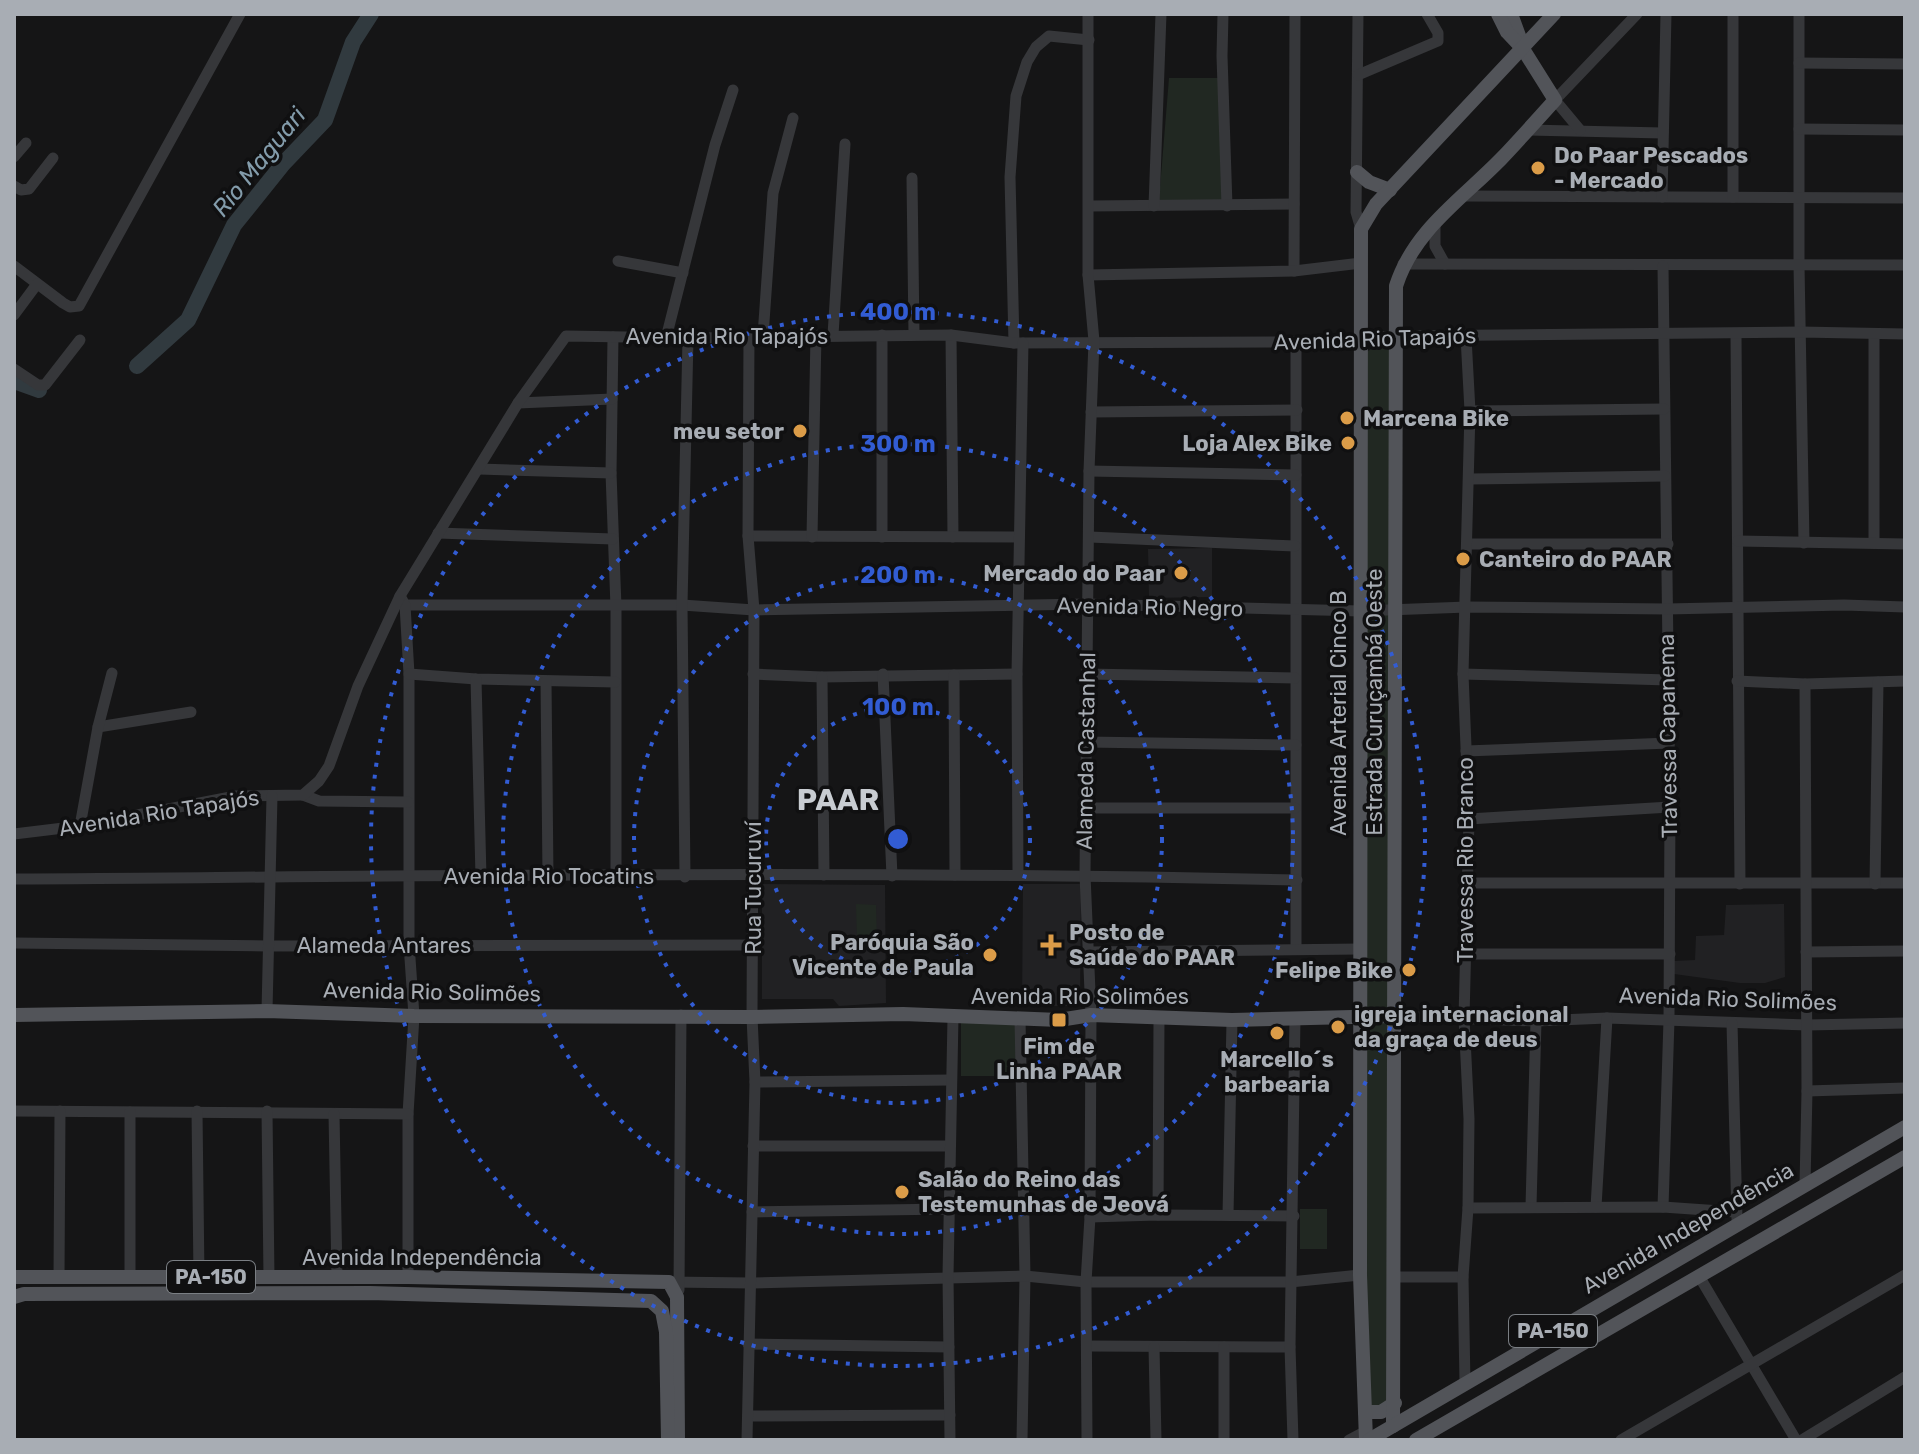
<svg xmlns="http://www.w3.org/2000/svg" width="1919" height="1454" font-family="Rubik,sans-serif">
<rect width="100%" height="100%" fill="#151516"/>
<g fill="#212123">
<polygon points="1212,548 1212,597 1149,598 1148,549"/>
<polygon points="762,884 885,885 886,1003 839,1006 833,999 762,999"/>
<polygon points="1023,884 1081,884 1080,1006 1022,1006"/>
<polygon points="1784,904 1785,977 1765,983 1740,983 1674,974 1674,961 1695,960 1696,936 1724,935 1726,905"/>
</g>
<g fill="#212822">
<polygon points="1169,78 1221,78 1224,200 1159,200"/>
<polygon points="1379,345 1387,348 1395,357 1395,1403 1365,1412 1362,354"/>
<polygon points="856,904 876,905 877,942 857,941"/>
<rect x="961" y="1022" width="57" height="54"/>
<rect x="1300" y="1209" width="27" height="40"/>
</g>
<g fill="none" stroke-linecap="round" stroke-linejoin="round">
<g stroke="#313a3f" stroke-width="16">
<polyline points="137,366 188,320 234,225 283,164 325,120 353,42 371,14"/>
<polyline points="14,381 39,390"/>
</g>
<g stroke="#36373a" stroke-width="11">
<polyline points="1223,14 1222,56 1227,206"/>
<polyline points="1358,14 1356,212 1361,229"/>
<polyline points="1799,14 1799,265 1804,543"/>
<polyline points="1799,63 1905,64"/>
<polyline points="1358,75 1438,41 1438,33 1427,14"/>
<polyline points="1799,129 1905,130"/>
<polyline points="1528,130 1663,133"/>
<polyline points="1580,130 1555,100 1637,14"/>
<polyline points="14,157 26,143"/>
<polyline points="912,178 914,335"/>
<polyline points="14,186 21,190 29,189 53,158"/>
<polyline points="1462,196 1905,198"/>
<polyline points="1662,197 1666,14"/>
<polyline points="1733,197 1733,14"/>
<polyline points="1090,206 1294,204"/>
<polyline points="1154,206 1161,14"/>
<polyline points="1435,223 1435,246 1445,264"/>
<polyline points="618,261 683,273"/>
<polyline points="1403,264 1905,265"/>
<polyline points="14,266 63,303 70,307 79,306 240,14"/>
<polyline points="1663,266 1670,807 1669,1020 1663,1207"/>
<polyline points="1294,271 1295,14"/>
<polyline points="1088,275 1294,271 1361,263"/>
<polyline points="14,315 37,284"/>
<polyline points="1736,334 1740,884"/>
<polyline points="833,335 845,144"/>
<polyline points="882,335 882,537"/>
<polyline points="951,335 953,537"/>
<polyline points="1874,335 1874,543"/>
<polyline points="763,336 773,193 793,118"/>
<polyline points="613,337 611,473 616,607 616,877"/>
<polyline points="666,338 715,145 733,90"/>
<polyline points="1296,342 1296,949"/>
<polyline points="1014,343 1010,177 1016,96 1027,62 1036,47 1049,36 1089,40"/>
<polyline points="14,369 38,385 45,385 80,340"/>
<polyline points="518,403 612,399"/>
<polyline points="1470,411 1664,409"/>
<polyline points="1091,412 1297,410"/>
<polyline points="479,469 611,473"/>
<polyline points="1089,471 1296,475"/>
<polyline points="1470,479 1665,476"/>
<polyline points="438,533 613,539"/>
<polyline points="748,536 1019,537"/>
<polyline points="812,537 816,335"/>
<polyline points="1090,537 1295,546"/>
<polyline points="1738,541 1905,544"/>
<polyline points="1468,544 1668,544"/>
<polyline points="400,596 405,605 682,605 754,610 1087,604 1361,611 1467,607 1667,609 1844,605 1905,607"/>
<polyline points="405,605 409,674 409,944 414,1016 408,1114 408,1277"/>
<polyline points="409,674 476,679 615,682"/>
<polyline points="753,674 822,677 1017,674"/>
<polyline points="883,674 892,876"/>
<polyline points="1087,674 1295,678"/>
<polyline points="1463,674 1668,680"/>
<polyline points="954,675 955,875"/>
<polyline points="822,677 824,875"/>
<polyline points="476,679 481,877"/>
<polyline points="546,681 548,877"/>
<polyline points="1737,681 1805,684 1905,681"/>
<polyline points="98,727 191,712"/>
<polyline points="1086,742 1296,745"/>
<polyline points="1466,751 1669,743"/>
<polyline points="303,795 319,801 408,802"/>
<polyline points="1085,808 1295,808"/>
<polyline points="1469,819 1670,807"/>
<polyline points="80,826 98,727 112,673"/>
<polyline points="14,834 80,826 236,796 303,795 319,781 329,766 358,686 400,596 518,403 566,336 688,338 951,335 1014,343 1296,342 1395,336 1801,332 1905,334"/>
<polyline points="1018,875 1017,674 1023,343"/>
<polyline points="685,877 682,605 688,338"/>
<path d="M14 879C442 876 870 870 1297 880"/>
<polyline points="1468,883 1905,883"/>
<polyline points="1875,884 1878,682"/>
<polyline points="14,943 269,946 754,945"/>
<polyline points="1089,952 1360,949"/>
<polyline points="1806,952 1905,951"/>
<polyline points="1466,954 1670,954"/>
<polyline points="267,1011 272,796"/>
<polyline points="1393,1016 1536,1021 1607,1018 1807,1025 1905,1023"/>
<polyline points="1020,1018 1025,1276 1022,1440"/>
<polyline points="1732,1023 1737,1219"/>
<polyline points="755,1082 951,1080"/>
<polyline points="1807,1091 1905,1088"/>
<polyline points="14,1111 408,1114"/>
<polyline points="197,1111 199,1277"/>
<polyline points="267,1111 269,1278"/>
<polyline points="130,1112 130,1278"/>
<polyline points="334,1114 337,1277"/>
<polyline points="753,1146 950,1146"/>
<polyline points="1805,1185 1807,1091 1805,684"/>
<polyline points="1531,1206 1536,1021"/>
<polyline points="1596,1207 1607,1018"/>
<polyline points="1468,1208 1663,1207 1735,1212"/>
<polyline points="752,1212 949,1209"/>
<polyline points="1158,1215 1159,1018"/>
<polyline points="1228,1215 1232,1020"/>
<polyline points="1090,1217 1158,1215 1294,1216"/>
<polyline points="1699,1276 1796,1440"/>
<polyline points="1396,1277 1463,1277"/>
<polyline points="59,1278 60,1111"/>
<polyline points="669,1282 751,1283 1025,1276 1086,1282 1290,1282 1360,1275"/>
<polyline points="679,1290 681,1015"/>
<polyline points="748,1344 949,1347"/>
<polyline points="1088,1346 1290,1347"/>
<polyline points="1154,1347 1156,1440"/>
<polyline points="1465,1383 1463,1277 1468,1208 1469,1119 1464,1018 1469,819 1463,674 1470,411 1466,337"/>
<polyline points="748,1416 950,1415"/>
<polyline points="747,1440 755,1082 752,1017 754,610 748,536 749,336"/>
<polyline points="950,1440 948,1276 953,1017"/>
<polyline points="1087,1440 1086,1282 1090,1217 1091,1015 1085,875 1089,471 1094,341 1088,275 1088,14"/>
<polyline points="1224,1440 1224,1347"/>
<polyline points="1293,1440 1290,1347 1295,1018"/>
<polyline points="1349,1440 1366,1431"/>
<polyline points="1621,1440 1905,1275"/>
<polyline points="1802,1440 1905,1377"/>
</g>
<g stroke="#525459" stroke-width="14">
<polyline points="1511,14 1522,44"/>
<polyline points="1357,172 1369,182 1390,190"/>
<polyline points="14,1015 267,1011 414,1016 752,1017 903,1014 1059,1020 1091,1015 1232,1020 1393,1016"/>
<polyline points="14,1277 408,1277 669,1282 677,1297 678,1440"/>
<polyline points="14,1297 24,1294 370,1293 651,1301 662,1311 666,1332 668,1440"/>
<polyline points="1365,1412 1381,1412 1395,1403"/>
<path d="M1393 1426 1396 286C1414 230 1461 200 1501 159 1519 140 1537 120 1555 100L1523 49 1507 32 1498 14"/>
<polyline points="1366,1440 1360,1275 1361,229 1376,204 1554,14"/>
<polyline points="1369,1440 1905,1127"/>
<polyline points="1416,1440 1905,1157"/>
</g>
</g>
<g fill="none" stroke="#325cd3" stroke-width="4" stroke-dasharray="4 8">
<circle cx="898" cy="839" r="132"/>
<circle cx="898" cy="839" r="264"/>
<circle cx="898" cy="839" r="395"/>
<circle cx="898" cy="839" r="527"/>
</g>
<g fill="#db9c48" stroke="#101011" stroke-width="3">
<circle cx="1538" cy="168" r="8"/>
<circle cx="1347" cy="418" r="8"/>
<circle cx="800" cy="431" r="8"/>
<circle cx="1348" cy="443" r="8"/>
<circle cx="1463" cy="559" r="8"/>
<circle cx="1181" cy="573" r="8"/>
<path d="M1047 933h8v8h8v8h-8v8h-8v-8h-8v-8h8z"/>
<circle cx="990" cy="955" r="8"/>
<circle cx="1409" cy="970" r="8"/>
<rect x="1051" y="1012" width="16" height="16" rx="4"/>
<circle cx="1338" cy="1027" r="8"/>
<circle cx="1277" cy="1033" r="8"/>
<circle cx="902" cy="1192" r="8"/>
</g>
<g text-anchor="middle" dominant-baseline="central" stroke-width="7" stroke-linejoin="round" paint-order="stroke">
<g fill="#101011" stroke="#7a7e83" stroke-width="2">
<rect x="167" y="1261" width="88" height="32" rx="6"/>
<rect x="1509" y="1315" width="88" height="32" rx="6"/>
</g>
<g font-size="20" font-weight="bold" fill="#a8adb4">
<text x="211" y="1277">PA-150</text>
<text x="1553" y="1331">PA-150</text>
</g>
<g font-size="22" font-weight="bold" fill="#a8adb4" stroke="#101011" text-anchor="start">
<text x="1554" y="155">Do Paar Pescados<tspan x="1554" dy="25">- Mercado</tspan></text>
<text x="1363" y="418">Marcena Bike</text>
<text x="784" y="431" text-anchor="end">meu setor</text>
<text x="1332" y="443" text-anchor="end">Loja Alex Bike</text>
<text x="1479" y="559">Canteiro do PAAR</text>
<text x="1165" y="573" text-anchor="end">Mercado do Paar</text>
<text x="1069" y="932">Posto de<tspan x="1069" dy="25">Saúde do PAAR</tspan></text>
<text x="974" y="942" text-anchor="end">Paróquia São<tspan x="974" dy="25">Vicente de Paula</tspan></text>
<text x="1393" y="970" text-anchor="end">Felipe Bike</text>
<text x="1354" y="1014">igreja internacional<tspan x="1354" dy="25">da graça de deus</tspan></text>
<text x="1059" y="1046" text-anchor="middle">Fim de<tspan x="1059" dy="25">Linha PAAR</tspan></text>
<text x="1277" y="1059" text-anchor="middle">Marcello´s<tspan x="1277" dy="25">barbearia</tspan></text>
<text x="918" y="1179">Salão do Reino das<tspan x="918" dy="25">Testemunhas de Jeová</tspan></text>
</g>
<g font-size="22" fill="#a8adb4" stroke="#101011">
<text x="727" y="336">Avenida Rio Tapajós</text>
<text transform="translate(1375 339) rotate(-2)">Avenida Rio Tapajós</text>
<text transform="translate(1150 607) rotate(1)">Avenida Rio Negro</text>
<text transform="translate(1374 702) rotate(-90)">Estrada Curuçambá Oeste</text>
<text transform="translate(1338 713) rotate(-90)">Avenida Arterial Cinco B</text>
<text transform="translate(1668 736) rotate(-91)">Travessa Capanema</text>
<text transform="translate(1086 751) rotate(-89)">Alameda Castanhal</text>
<text transform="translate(159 813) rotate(-9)">Avenida Rio Tapajós</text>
<text transform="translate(1465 860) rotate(-90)">Travessa Rio Branco</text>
<text x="549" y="876">Avenida Rio Tocatins</text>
<text transform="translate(753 888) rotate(-90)">Rua Tucuruví</text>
<text x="384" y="945">Alameda Antares</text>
<text transform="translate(432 992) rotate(1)">Avenida Rio Solimões</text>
<text x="1080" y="996">Avenida Rio Solimões</text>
<text transform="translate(1728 999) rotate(2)">Avenida Rio Solimões</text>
<text transform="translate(1688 1228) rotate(-30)">Avenida Independência</text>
<text x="422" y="1257">Avenida Independência</text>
</g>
<g font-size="24" font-style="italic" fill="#839cab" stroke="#101011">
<text transform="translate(259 162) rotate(-51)">Rio Maguari</text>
</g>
<g font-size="30" font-weight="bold" fill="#c8ccd1" stroke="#101011">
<text x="838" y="800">PAAR</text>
</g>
</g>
<circle cx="898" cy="839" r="12" fill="#325cd3" stroke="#101011" stroke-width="4"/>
<g font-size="24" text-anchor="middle" font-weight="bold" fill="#325cd3" stroke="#101011" stroke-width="7" stroke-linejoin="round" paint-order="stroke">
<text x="898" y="320">400 m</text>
<text x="898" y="452">300 m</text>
<text x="898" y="583">200 m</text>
<text x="898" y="715">100 m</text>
</g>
<rect width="1919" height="1454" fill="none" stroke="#a8adb4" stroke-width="32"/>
</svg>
